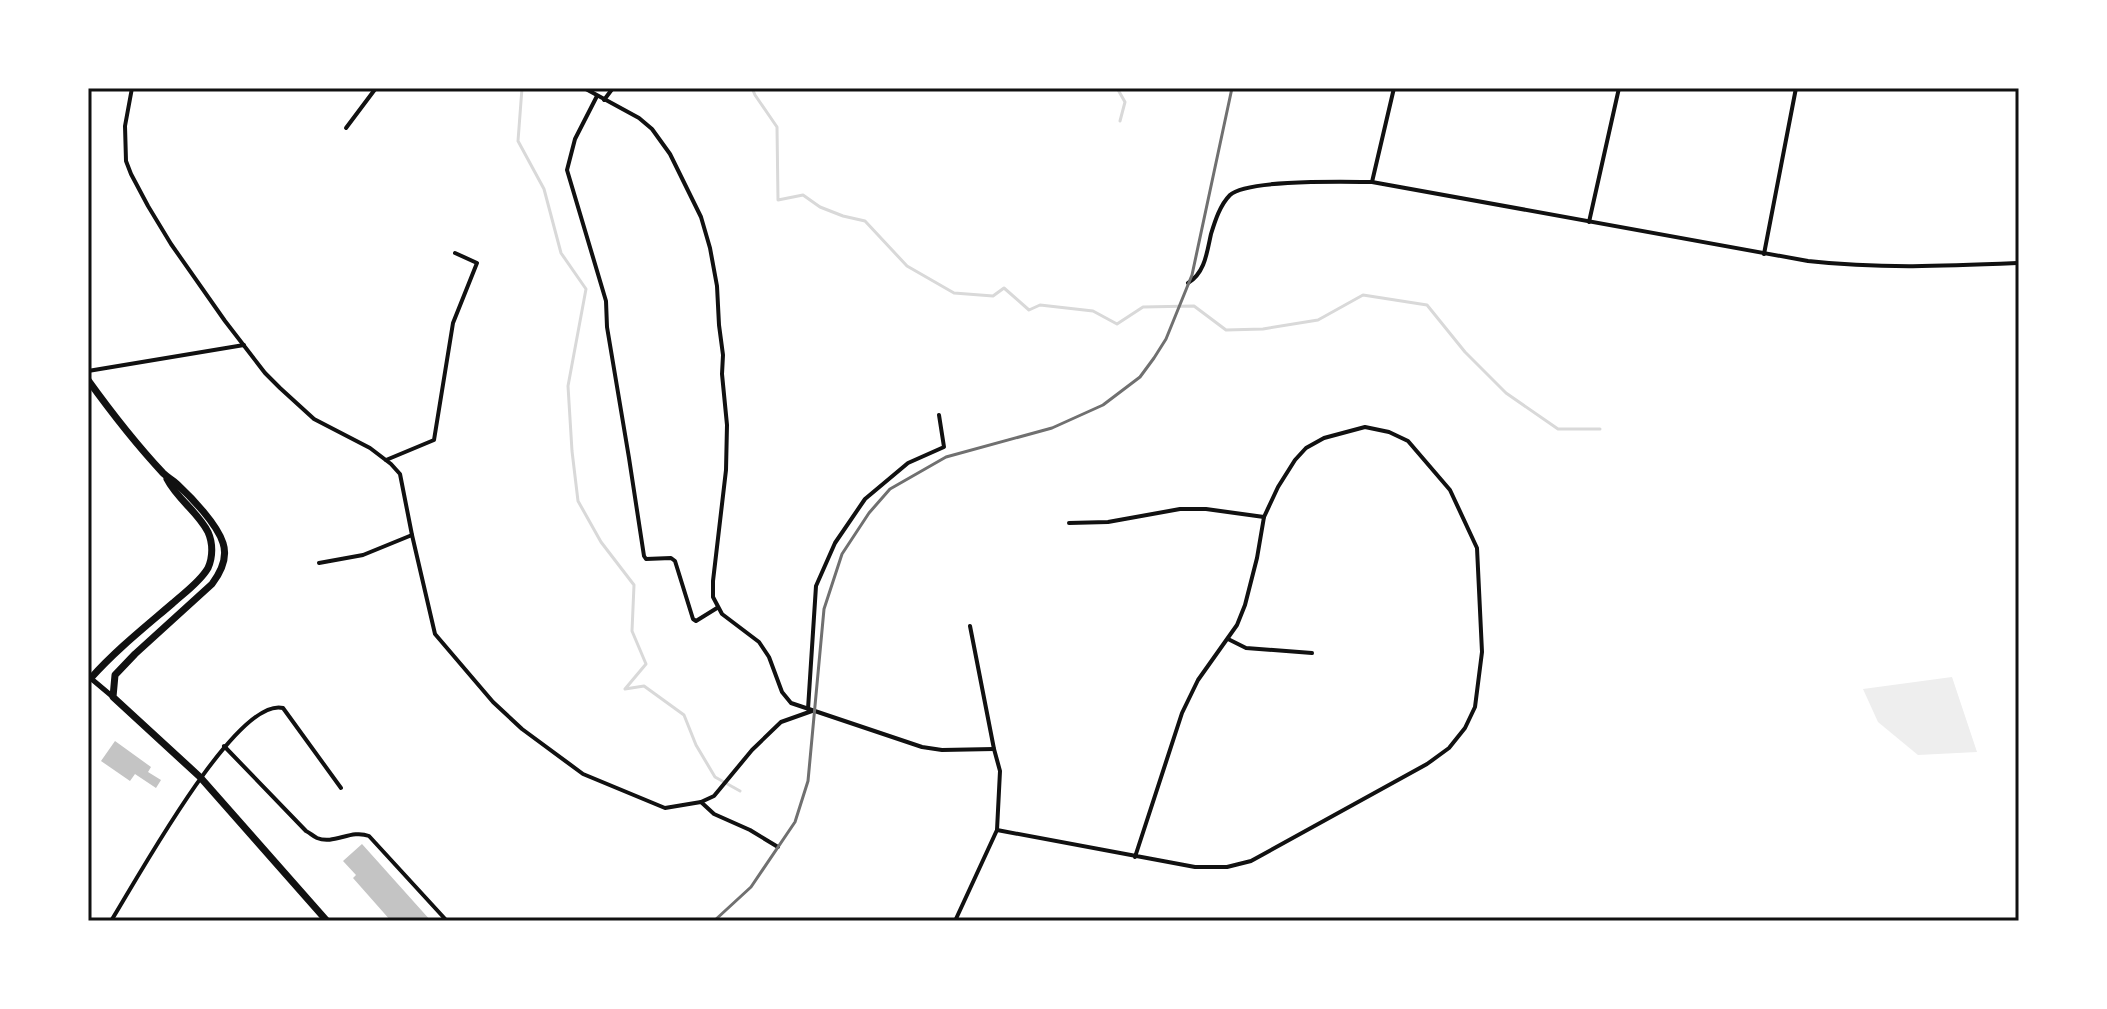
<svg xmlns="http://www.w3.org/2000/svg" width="2107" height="1009" font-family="'PT Sans Narrow',sans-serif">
<rect width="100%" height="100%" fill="#fff"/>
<polygon fill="#eee" points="1952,677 1977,752 1918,755 1878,722 1863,689"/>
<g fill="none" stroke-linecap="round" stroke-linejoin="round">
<g stroke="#d9d9d9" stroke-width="3">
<polyline points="522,88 518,141 544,189 561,253 586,289 568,386 572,451 578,501 601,542 634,585 632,631 646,664 625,689 644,686 684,715 696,745 715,777 740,791"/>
<polyline points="752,88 755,95 777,127 778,200 803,195 820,207 843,216 865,221 907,266 954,293 993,296 1004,288 1029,310 1040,305 1093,311 1117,324 1143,307 1194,306 1226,330 1263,329 1318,320 1363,295 1427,305 1465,352 1506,393 1558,429 1600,429"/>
<polyline points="1117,88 1125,102 1120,121"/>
</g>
</g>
<g fill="#c4c4c4">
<polygon points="115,741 151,767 148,772 161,780 156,788 135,774 130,781 101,761"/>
<polygon points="362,844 431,921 391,921 353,878 356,875 343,861"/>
</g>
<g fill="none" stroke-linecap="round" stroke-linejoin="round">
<g stroke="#111" stroke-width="4">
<polyline points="132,88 125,126 126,161 131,174 148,206 171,244 225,321 265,373 280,388 314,419 370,448 391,464 400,474 412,535"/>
<polyline points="584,88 639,118 652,129 670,154 701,217 710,248 717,286 719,325 723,355 722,374 727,425 726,470 713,581 713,597 722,614 759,642 769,657 782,692 791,703 922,747 942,750 994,749"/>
<polyline points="597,96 575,139 567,170 606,301 607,327 629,458 644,556 646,559 671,558 675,561 693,619 696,621 717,608"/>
<polyline points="604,100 613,88"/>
<polyline points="346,128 376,88"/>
<polyline points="1372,182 1394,88"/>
<polyline points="1589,222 1619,88"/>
<polyline points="1764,254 1796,88"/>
<path d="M1188 283C1205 273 1207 252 1211 234 1215 221 1220 205 1230 195 1247 179 1346 182 1372 182L1808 261C1879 269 1948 266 2019 263"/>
<polyline points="88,371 244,345"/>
<polyline points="386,460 434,440 453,323 477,263 455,253"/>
<polyline points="1069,523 1108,522 1180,509 1206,509 1264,517"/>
<polyline points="319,563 363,555 412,535 435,634 493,702 522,729 583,774 665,808 701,802 714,796 752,750 781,722 812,711"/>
<polyline points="1228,639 1246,648 1312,653"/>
<polyline points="808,709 816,586 835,543 865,499 908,463 944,447 939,415"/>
<path d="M224 746 306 831C310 833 313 836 317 838 334 845 351 829 369 836L447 921"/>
<polyline points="701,802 714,814 750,830 778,847"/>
<polyline points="997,830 1195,867 1227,867 1251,861 1427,764 1449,748 1465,728 1475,707 1482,652 1477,548 1450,490 1408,441 1389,432 1365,427 1324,438 1306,448 1295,460 1278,487 1264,517 1257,558 1245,605 1237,625 1198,680 1182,713 1135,857"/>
<path d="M111 921C135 883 236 696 283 708L341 788"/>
<polyline points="955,921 997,830 1000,771 994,749 970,626"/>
</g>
<polyline stroke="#111" stroke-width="5" points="88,676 113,697"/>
<g stroke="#111" stroke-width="7">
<path d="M88 380C111 412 136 444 163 473 167 477 173 480 177 484 192 498 217 524 223 543 228 558 221 572 212 584L135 654 115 675 113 697 200 777 327 921"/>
<path d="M91 678C116 650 145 627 173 603 184 593 200 582 208 568 213 557 213 543 208 532 198 512 177 499 167 479"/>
</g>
<polyline stroke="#707070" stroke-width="3" points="714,921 751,887 795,822 808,781 824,609 842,554 869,513 890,489 946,457 1052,428 1103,405 1140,377 1154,358 1166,339 1192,275 1232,88"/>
</g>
<rect width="2107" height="1009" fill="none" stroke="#ffffff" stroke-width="180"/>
<rect x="90" y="90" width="1927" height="829" fill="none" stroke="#111" stroke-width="3"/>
</svg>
